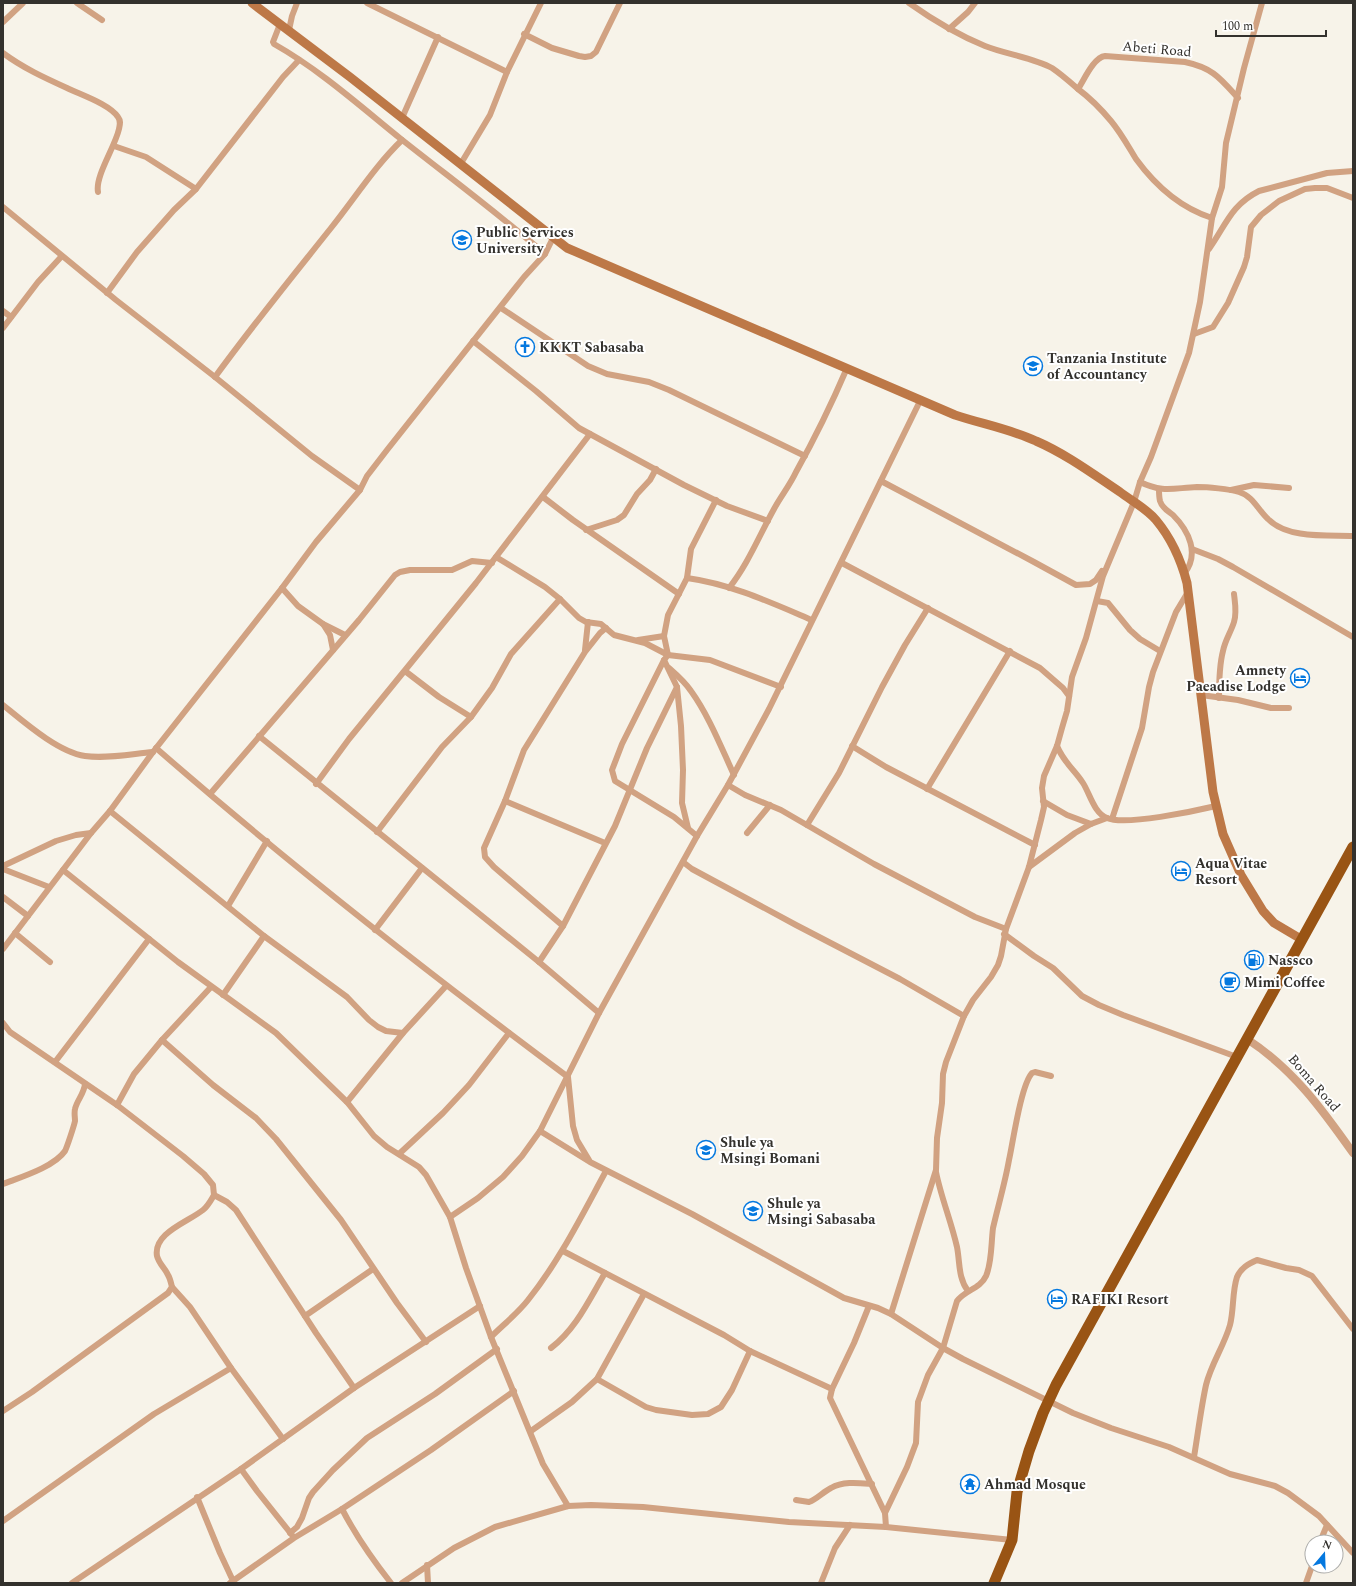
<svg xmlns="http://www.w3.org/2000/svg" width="1356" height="1586" font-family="Spectral,serif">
<rect width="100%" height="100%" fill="#f7f3e9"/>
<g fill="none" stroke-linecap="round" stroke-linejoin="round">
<g stroke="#d1a282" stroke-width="6">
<polyline points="77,3 102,20"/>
<polyline points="367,3 507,72"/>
<path d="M909 3C933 20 958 35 985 46 1005 54 1034 58 1052 68 1061 74 1070 82 1078 89 1090 98 1101 109 1111 121 1121 133 1128 146 1136 159 1155 185 1181 208 1212 218"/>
<polyline points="3,22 23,3"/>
<path d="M280 24 273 42 274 44C320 70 360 106 401 139 449 177 499 214 545 254"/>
<polyline points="949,29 968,12 975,3"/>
<polyline points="289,30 292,16 297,3"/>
<polyline points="524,34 552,48 579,56 585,57 591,56 596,52 620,3"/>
<path d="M3 53C23 68 45 78 67 88 81 95 109 104 118 117 121 121 120 124 119 129 115 147 95 176 98 192"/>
<path d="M1078 89C1084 80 1094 57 1105 56L1185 62C1213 68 1220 78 1238 98"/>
<polyline points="402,118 438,37"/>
<polyline points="114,146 146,157 196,189"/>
<polyline points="460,165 490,115 507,72 541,3"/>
<polyline points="3,207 116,300 215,377 312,456 360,490"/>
<path d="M1209 249C1226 225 1231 205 1259 191L1327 173 1353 171"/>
<polyline points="107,293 137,252 174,210 196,189 283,77 299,60"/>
<polyline points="501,308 588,366 607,374 649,382 669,390 805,456"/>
<polyline points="3,311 11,317"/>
<polyline points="3,328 38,282 61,257"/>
<polyline points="1194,334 1213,327 1228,303 1244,267 1247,257 1251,227 1261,215 1279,201 1305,189 1315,188 1327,188 1353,198"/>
<polyline points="473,341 536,391 579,428 684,485 727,506 768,521"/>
<path d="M215 377C252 326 292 277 331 228 355 198 375 166 402 140"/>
<polyline points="881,481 1034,562 1076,585 1090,584 1096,580 1102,571"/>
<path d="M1140 482C1163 493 1173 488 1197 487 1208 487 1229 489 1239 492 1253 496 1258 510 1268 519 1288 539 1327 535 1353 536"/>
<path d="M1159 489C1159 493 1159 497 1160 501 1162 508 1168 511 1173 515 1189 531 1200 554 1184 574"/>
<polyline points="1231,490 1254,485 1289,488"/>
<polyline points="543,497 573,520 679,594"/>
<polyline points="586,530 617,520 624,515 637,494 650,480 656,469"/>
<polyline points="1192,549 1218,559 1233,567 1353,637"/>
<polyline points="496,557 545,587 560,599 579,618 586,622 601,624 614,635 645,643 668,655 710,660 781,687"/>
<polyline points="842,563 1040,668 1063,688 1069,696"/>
<path d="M687 578C731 584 772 603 812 620"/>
<polyline points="282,588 298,606 323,624 330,635 333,650"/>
<path d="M729 588C748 564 759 536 774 509 781 496 790 485 796 472 815 438 832 403 847 368"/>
<polyline points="1097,601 1108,603 1130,630 1140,639 1160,651"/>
<polyline points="323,624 345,635"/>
<polyline points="638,640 664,636"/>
<polyline points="585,650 588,622"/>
<polyline points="664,660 677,687 681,726 683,770 682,803 688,828"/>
<path d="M669 668C677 675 685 682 691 691 709 716 721 747 734 775"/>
<polyline points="405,671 439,697 471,717"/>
<polyline points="1201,695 1238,700 1271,708 1289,708"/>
<path d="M1219 698C1219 682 1219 666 1223 651 1225 640 1231 632 1234 622 1237 613 1235 603 1234 594"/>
<path d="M3 705C24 722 58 752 85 756 107 759 131 754 153 752"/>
<polyline points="259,736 539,962 599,1013"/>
<polyline points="852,746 886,767 1035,845"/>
<path d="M1057 746C1064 763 1074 769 1083 783 1090 794 1094 813 1107 818 1125 826 1195 811 1216 806"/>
<path d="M156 748C289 864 427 972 568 1077L573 1126 577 1140 589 1160"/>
<polyline points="316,784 349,739 476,583 590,434"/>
<polyline points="728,785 745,795 781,810 874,864 975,917 1006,929"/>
<polyline points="927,789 1010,651"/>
<polyline points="210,794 359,620 395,575 400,572 410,570 452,570 472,561 492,563"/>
<polyline points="505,801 605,843"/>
<polyline points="1043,801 1067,815 1091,824 1107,818"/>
<polyline points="110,811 264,936 347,997 369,1020 378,1027 386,1031 403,1033"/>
<polyline points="1112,819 1142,728 1149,687 1153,672 1176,612 1188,592"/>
<polyline points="807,825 839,773 882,687 905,645 928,608"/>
<polyline points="377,832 442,747 471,717 492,688 511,654 560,599"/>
<polyline points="747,833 770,805"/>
<polyline points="697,836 674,817 615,781 612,770 622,744 664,660 668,655 664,636 668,615 687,578 691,549 716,500"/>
<polyline points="683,862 692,869 796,925 900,979 964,1016"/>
<polyline points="3,866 56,841 76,835 91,833"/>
<polyline points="1029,867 1075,833 1091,824"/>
<polyline points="3,869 49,887"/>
<polyline points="63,870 178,962 276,1033 347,1102 374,1136 387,1147 419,1167 426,1175 450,1217 466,1268 491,1337 543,1464 568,1506"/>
<polyline points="3,897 28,916"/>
<polyline points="228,906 267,841"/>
<polyline points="563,926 494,867 485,857 484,848 505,801 524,750 585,652 600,633 606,628"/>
<polyline points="375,930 422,868"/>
<polyline points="15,933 50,962"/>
<polyline points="1004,934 1034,956 1053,968 1082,996 1099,1005 1123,1015 1237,1057"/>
<polyline points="3,949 91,833 110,811 153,752 282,588 316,542 360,490 367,476 387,450 524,277 545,254 553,238"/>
<polyline points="539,962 563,926 615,826 647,748 677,687"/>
<polyline points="223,995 264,936"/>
<path d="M3 1023 10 1032 117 1105 183 1156 204 1174 213 1185 214 1195C211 1200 208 1206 203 1210 188 1222 153 1233 157 1256 159 1264 165 1268 168 1275 170 1278 171 1283 172 1287L168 1293 32 1392 3 1411"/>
<polyline points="162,1040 213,1085 256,1118 276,1139 341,1220 397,1303 426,1342"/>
<polyline points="55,1062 149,939"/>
<polyline points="347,1102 403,1033 446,986"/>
<polyline points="117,1105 134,1074 162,1040 211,987"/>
<polyline points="540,1131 590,1162 692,1214 844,1298 878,1308 891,1314 943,1348 963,1359 1073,1413 1111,1428 1169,1447 1230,1474 1275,1486 1288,1493 1319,1516 1353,1553"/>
<polyline points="399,1154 443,1113 469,1085 509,1033"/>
<path d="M936 1172C941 1197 951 1221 957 1247 960 1262 958 1278 968 1291"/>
<path d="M3 1184C21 1177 54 1167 65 1151 67 1147 74 1126 75 1121 75 1117 74 1113 75 1109 77 1100 84 1094 85 1084"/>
<polyline points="214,1195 227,1202 236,1210 316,1333 354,1388"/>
<polyline points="450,1217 478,1198 503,1177 522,1156 540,1131 599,1013 697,836 728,785 769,709 921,399"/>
<polyline points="563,1251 724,1335 750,1351 832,1389"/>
<polyline points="172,1287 190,1307 231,1368 283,1439"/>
<polyline points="869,1306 854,1343 832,1389 830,1398 885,1513"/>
<polyline points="891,1314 936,1170 937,1138 942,1103 943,1074 946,1062 964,1016 973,1000 991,977 998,965 1001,956 1006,929 1029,867 1041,820 1044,807 1042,788 1044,776 1057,746 1062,728 1067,711 1072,677 1086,638 1103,576 1134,502 1140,482 1151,457 1189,353 1200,302 1212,218 1222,187 1226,143 1244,68 1262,3"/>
<polyline points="305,1316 373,1269"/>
<path d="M491 1337C503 1325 518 1313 528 1300 560 1260 582 1215 606 1171"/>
<path d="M551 1348C576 1329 589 1300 605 1273"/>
<polyline points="597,1379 646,1407 656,1410 692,1415 708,1414 721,1407 732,1390 750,1351"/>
<polyline points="531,1431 572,1402 597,1379 644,1294"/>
<path d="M1194 1457C1198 1433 1201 1408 1206 1385 1211 1364 1224 1346 1230 1325 1234 1310 1232 1292 1237 1277 1241 1268 1248 1264 1257 1260L1286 1268 1299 1270 1312 1276 1353 1329"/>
<polyline points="241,1469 257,1491 292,1535"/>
<polyline points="197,1497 220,1553 234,1583"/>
<path d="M796 1500 809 1502C817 1499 823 1492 831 1488 843 1481 859 1483 872 1484"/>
<path d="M342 1509C356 1536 372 1559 391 1583"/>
<polyline points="3,1521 154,1414 231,1368"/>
<path d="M886 1527 885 1513 907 1467 916 1443 918 1402 928 1375 943 1348 957 1301C965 1290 980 1289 986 1276 992 1262 991 1244 993 1228 998 1206 1005 1183 1009 1160 1013 1142 1021 1085 1032 1073L1035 1072 1051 1076"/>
<polyline points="290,1533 297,1527 302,1518 309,1498 313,1492 333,1470 367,1438 435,1394 497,1349"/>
<polyline points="1320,1542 1327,1525"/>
<polyline points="427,1565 428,1583"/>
<polyline points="72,1583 241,1469 354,1388 480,1306"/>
<polyline points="230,1583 294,1538 342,1509 431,1450 514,1391"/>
<polyline points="402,1583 454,1548 495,1527 568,1506 591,1505 643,1507 789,1522 886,1527 1012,1540"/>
<polyline points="821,1583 835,1548 850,1525"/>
<polyline points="1306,1583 1312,1566"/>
</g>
<path stroke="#d1a282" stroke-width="8" d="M1247 1039C1293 1069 1322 1109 1353 1153"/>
<path stroke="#bd7847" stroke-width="9" d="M252 3 350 77 567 248 955 415C982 424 1010 429 1036 441 1066 454 1093 474 1120 492 1132 501 1147 509 1156 520 1171 538 1181 560 1187 583L1213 792 1223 834 1241 875 1263 911 1274 923 1301 939"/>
<polyline stroke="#995414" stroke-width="11" points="994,1583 1012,1540 1017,1492 1029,1451 1043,1413 1056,1385 1353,847"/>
</g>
<defs>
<g id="university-ring" transform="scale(1)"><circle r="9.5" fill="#fff" stroke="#0478df" stroke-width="1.5"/><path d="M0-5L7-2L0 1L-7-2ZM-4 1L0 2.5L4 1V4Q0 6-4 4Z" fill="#0478df"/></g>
<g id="church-ring" transform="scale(1)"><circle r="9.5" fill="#fff" stroke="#0478df" stroke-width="1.5"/><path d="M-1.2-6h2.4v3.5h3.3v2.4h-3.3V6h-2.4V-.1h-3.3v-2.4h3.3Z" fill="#0478df"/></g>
<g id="hotel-ring" transform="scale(1)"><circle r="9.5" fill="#fff" stroke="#0478df" stroke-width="1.5"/><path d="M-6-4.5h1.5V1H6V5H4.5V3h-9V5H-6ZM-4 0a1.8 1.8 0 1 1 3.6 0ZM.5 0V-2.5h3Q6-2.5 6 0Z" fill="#0478df"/></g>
<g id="fuel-ring" transform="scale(1)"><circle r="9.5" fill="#fff" stroke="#0478df" stroke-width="1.5"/><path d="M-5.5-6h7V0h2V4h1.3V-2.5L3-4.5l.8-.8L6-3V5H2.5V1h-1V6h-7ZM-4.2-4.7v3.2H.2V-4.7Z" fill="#0478df"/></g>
<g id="cafe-ring" transform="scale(1)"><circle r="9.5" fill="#fff" stroke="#0478df" stroke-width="1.5"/><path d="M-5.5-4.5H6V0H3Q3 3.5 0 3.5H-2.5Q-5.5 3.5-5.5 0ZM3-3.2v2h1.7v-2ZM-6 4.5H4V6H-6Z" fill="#0478df"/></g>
<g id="school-ring" transform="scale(1)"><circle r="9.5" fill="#fff" stroke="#0478df" stroke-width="1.5"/><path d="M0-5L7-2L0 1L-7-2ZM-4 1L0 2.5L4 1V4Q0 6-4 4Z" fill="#0478df"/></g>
<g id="temple-ring" transform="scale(1)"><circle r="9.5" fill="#fff" stroke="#0478df" stroke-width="1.5"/><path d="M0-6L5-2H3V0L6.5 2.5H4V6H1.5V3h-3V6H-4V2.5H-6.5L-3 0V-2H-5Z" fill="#0478df"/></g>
</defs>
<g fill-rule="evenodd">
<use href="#university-ring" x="462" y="240"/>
<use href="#church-ring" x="525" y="347"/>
<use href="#university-ring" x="1033" y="366"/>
<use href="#hotel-ring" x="1300" y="678"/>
<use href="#hotel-ring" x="1181" y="871"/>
<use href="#fuel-ring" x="1254" y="960"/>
<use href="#cafe-ring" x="1230" y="982"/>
<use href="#school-ring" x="706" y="1150"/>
<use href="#school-ring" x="753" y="1211"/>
<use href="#hotel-ring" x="1057" y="1299"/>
<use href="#temple-ring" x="970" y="1484"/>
</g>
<g text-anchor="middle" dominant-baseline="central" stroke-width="4" stroke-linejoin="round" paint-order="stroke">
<g font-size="14" fill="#33312d" stroke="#fff">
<text transform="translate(1157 49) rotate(5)">Abeti Road</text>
<text transform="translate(1314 1083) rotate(49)">Boma Road</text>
</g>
<g font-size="14" font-weight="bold" fill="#33312d" stroke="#fff" text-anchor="start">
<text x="476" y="232">Public Services<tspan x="476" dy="16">University</tspan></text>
<text x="539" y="347">KKKT Sabasaba</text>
<text x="1047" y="358">Tanzania Institute<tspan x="1047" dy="16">of Accountancy</tspan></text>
<text x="1286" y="670" text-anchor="end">Amnety<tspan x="1286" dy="16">Paeadise Lodge</tspan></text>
<text x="1195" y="863">Aqua Vitae<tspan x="1195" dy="16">Resort</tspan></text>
<text x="1268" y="960">Nassco</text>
<text x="1244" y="982">Mimi Coffee</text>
<text x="720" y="1142">Shule ya<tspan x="720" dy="16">Msingi Bomani</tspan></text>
<text x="767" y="1203">Shule ya<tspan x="767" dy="16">Msingi Sabasaba</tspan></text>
<text x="1071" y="1299">RAFIKI Resort</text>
<text x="984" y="1484">Ahmad Mosque</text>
</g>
</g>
<rect width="1356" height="1586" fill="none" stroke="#33312d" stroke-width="8"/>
<g transform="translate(1324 1554) rotate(19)"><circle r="19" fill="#ffffff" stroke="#adadab"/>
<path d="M0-3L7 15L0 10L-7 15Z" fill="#0478df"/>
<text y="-6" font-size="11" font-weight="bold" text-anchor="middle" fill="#33312d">N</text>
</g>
<path d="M1216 30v6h110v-6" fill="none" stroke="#33312d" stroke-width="2"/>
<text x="1222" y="30" font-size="12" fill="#33312d" stroke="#ffffff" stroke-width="3" paint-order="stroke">100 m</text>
</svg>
